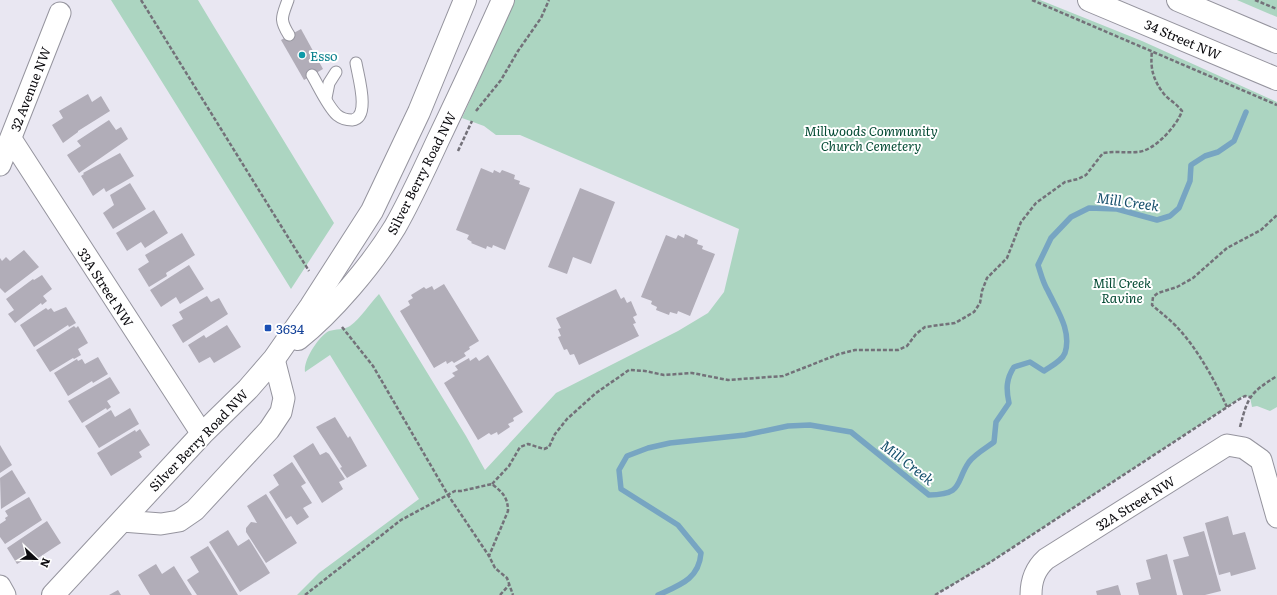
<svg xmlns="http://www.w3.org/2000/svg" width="1277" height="595" font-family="Literata,serif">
<rect width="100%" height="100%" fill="#e9e7f2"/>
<g fill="#acd5c1">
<polygon points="111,0 198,0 213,25 334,223 291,289"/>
<path d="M515 0H1040L1142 41 1277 102V407L1270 411 1257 406 1252 407 1250 397 1245 396 1242 397 989 563 935 595H297L319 573 419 499 330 355 305 372C303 360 319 336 329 331 335 329 344 330 350 326 361 318 370 303 379 294L466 436 485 470 556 393 678 331 708 313 724 292 739 229 520 135H496L484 126 462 118Z"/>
<polygon points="1237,0 1277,0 1277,17"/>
</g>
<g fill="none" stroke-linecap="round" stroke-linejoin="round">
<path stroke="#77a5c2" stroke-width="5.5" d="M658 595C680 585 699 579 701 553L678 525 621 489 619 470 627 456 648 448 670 443 745 435 788 426 810 425 851 432 929 495C964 495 955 482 969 462 975 454 986 448 994 442L996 422 1009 403C1006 389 1006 379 1014 367L1030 362 1044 371C1051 366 1062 361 1065 353 1072 331 1057 310 1048 291 1043 283 1041 274 1038 265L1051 238 1071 217 1089 208 1117 209 1157 220 1170 216 1179 208 1190 181 1191 165 1205 156 1218 152 1234 141 1246 112"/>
</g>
<g fill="#b1adb8">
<polygon points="301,29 323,69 304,80 281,40"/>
<polygon points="88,94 92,102 101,96 110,111 78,131 78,132 63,143 52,125 63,118 59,111"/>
<polygon points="109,120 116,130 121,127 128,139 79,173 67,155 81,146 77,141"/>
<polygon points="120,153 134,176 106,192 104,188 93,196 81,176 84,174 83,173"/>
<polygon points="481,168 493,173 494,170 500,173 502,170 515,175 514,179 520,181 519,184 530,188 505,250 493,245 492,248 487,246 486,249 471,243 472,242 467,239 469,235 456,230"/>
<polygon points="130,183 146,209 113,229 103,213 114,205 110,195"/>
<polygon points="580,188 615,202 591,264 573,257 567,274 548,267"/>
<polygon points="154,210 168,233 145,248 141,242 127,251 116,233"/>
<polygon points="182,233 195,255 166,273 167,276 149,287 138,269 149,262 145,255"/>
<polygon points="685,234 698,240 697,244 703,246 702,249 715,254 690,316 678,311 677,314 670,312 669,315 656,310 657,307 651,304 652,301 641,297 666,235 676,239 678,235 684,238"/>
<polygon points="24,250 39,267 5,293 0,288 0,258 2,261 6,257 10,261"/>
<polygon points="189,265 204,289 180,304 176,297 161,307 150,290"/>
<polygon points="42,275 52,289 43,296 47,301 42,305 41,303 15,323 8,314 14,310 6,299 33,279 34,280"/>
<polygon points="444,284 479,341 469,347 470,349 464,353 466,356 454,363 452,361 447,364 446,361 434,368 400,311 410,305 408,301 413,298 411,295 424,287 426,289 432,286 434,290"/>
<polygon points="616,289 621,299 624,297 627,303 631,301 637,315 633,317 636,323 633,324 639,336 579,365 574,354 570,355 567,349 564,350 558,337 561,336 558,329 561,328 556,318"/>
<polygon points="207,296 211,302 219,298 228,314 183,343 172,325 183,319 179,312"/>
<polygon points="66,307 76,323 69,327 68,325 34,347 20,325 46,308 48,310 51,308 54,312"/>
<polygon points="227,325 241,347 214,363 210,357 199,363 188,345 204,335 206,338"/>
<polygon points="74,326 76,328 78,326 88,343 78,349 81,355 74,359 73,358 50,372 36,350"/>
<polygon points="488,355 523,412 513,418 514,421 508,424 510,427 498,435 497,432 491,435 489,433 478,440 444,383 455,376 452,373 458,370 455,366 469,358 470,361 476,357 479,361"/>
<polygon points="98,357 108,374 93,383 92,381 68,396 54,373 77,359 78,361 82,359 85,364"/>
<polygon points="110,377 120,393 107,401 111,407 107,410 106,408 82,423 68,401"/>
<polygon points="130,408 139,424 99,448 85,426 111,410 115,417"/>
<polygon points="335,417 348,438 350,436 367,466 347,478 340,468 342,467 316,427"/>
<polygon points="140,429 150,445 139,452 142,457 111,476 97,453 135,430 136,432"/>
<polygon points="313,443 320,455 326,452 329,454 345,479 339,482 343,489 322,503 293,456"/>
<polygon points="0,445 12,465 0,473"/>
<polygon points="292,462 306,483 301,486 312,503 303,508 309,517 297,525 291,516 286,519 269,492 279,485 273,475"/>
<polygon points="12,470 26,493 1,509 0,478"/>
<polygon points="266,494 297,543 266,563 246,532 246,528 251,522 257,523 247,506"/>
<polygon points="29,497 42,520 5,544 0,537 0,524 6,520 5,518 8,516 5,511"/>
<polygon points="1228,516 1233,535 1245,532 1256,569 1231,576 1230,572 1219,575 1205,523"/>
<polygon points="47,521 61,543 32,562 29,557 17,564 7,548"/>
<polygon points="228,530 238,546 249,539 270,573 240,592 209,542"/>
<polygon points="1204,531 1221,591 1205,595 1183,595 1173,560 1189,556 1183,537"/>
<polygon points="208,546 223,570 238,595 197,595 187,580 199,572 190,557"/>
<polygon points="1167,554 1177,595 1139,595 1136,583 1151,579 1146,560"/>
<polygon points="156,564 162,574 174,566 192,595 150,595 138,575"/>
<polygon points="1118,585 1121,595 1097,595 1096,591"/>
<polygon points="118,590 121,595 109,595"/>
</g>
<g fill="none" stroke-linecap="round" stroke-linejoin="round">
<g stroke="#95949e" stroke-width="13">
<g id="lane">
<path d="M288 0C282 17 279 19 289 35"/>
<path d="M312 75C319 87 328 107 337 115 342 119 346 120 352 120 371 118 358 76 356 63"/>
<polyline points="326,98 329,83 336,72"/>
</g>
</g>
<g stroke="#95949e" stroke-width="23">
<g id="street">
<polyline points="11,139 202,434"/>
<polyline points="0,165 60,13"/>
<polyline points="122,521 161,524 179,521 195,510 269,430 281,412 284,398 274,359"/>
<polyline points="0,586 5,595"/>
<path d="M1031 595C1031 580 1035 569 1046 559L1227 445 1244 448 1261 460 1277 517"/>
</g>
</g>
<g stroke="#95949e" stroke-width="24">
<g id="secondary">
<polyline points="1089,0 1277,79"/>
<polyline points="1178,0 1277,42"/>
<path d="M298 339C332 312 372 265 395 227 411 199 424 170 438 140 460 94 482 47 503 0"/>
<polyline points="53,595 202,434 248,389 274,359 311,306 372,211 419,112 465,0"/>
</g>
</g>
<g stroke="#737179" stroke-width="2.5" stroke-dasharray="4 2" stroke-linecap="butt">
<polyline points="141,0 309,271"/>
<polyline points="1032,0 1277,105"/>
<polyline points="1255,0 1277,9"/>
<polyline points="476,111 501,80 518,51 541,18 549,0"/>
<polyline points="458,151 472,121"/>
<polyline points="342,327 373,366 448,495 489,556"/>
<path d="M1227 407C1214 379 1197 348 1176 326 1168 318 1160 312 1152 305L1153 297 1158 293 1177 287 1193 278 1227 248 1261 230 1277 215"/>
<path d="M1240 427C1248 396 1250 393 1277 376"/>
<path d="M492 484 509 466 520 447 528 444 544 449 549 447 555 434 567 419 596 393 629 370 645 371 664 375 692 373 728 380 783 376 839 354 855 350H898L907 346 916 334 925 327 955 323 974 312 980 303 982 291 987 278 1007 258 1021 222 1036 203 1065 182 1078 179 1086 175 1103 153C1115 151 1126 153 1138 152 1154 151 1177 126 1182 111 1177 104 1169 100 1164 94 1153 80 1150 68 1152 51"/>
<path d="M305 595 401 520 455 491H461L492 484C502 492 508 497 508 511L489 556 495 568 507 578 513 595"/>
<polyline points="500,595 509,585"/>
<polyline points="935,595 989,563 1238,400 1245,396 1250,397"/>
</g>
<use href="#lane" stroke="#fff" stroke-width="11"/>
<use href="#street" stroke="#fff" stroke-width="21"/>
<use href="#secondary" stroke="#fff" stroke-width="22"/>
</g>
<circle fill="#0f9aa8" stroke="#fff" stroke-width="1.5" cx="302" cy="55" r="4"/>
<rect fill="#1a4fb4" stroke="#fff" stroke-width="1.5" x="264" y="324" width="8" height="8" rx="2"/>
<g text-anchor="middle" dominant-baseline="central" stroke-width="4" stroke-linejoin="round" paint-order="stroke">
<g font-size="13" fill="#0c0b0f" stroke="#fff">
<text transform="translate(1183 39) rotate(23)">34 Street NW</text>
<text transform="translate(30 89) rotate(-69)">32 Avenue NW</text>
<text transform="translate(421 173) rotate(-63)">Silver Berry Road NW</text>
<text transform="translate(106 287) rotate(57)">33A Street NW</text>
<text transform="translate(198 440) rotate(-46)">Silver Berry Road NW</text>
<text transform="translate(1135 503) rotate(-32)">32A Street NW</text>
</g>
<g font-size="13" fill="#0d838f" stroke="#fff" text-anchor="start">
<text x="310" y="55">Esso</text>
</g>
<g font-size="13" font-style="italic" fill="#034a33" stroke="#fff">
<text x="871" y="130">Millwoods Community<tspan x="871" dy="15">Church Cemetery</tspan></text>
<text x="1122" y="282">Mill Creek<tspan x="1122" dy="15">Ravine</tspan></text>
</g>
<g font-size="13" fill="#164399" stroke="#fff" text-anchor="start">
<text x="276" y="328">3634</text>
</g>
<g font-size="14" font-style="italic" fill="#154f6c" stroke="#fff">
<text transform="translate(1128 201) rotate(8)">Mill Creek</text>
<text transform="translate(908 462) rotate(38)">Mill Creek</text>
</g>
</g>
<g transform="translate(36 559) rotate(112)" stroke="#ffffff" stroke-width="3" paint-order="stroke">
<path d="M0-3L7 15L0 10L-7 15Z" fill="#0c0b0f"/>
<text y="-6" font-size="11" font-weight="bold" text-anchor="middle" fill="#0c0b0f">N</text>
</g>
</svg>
